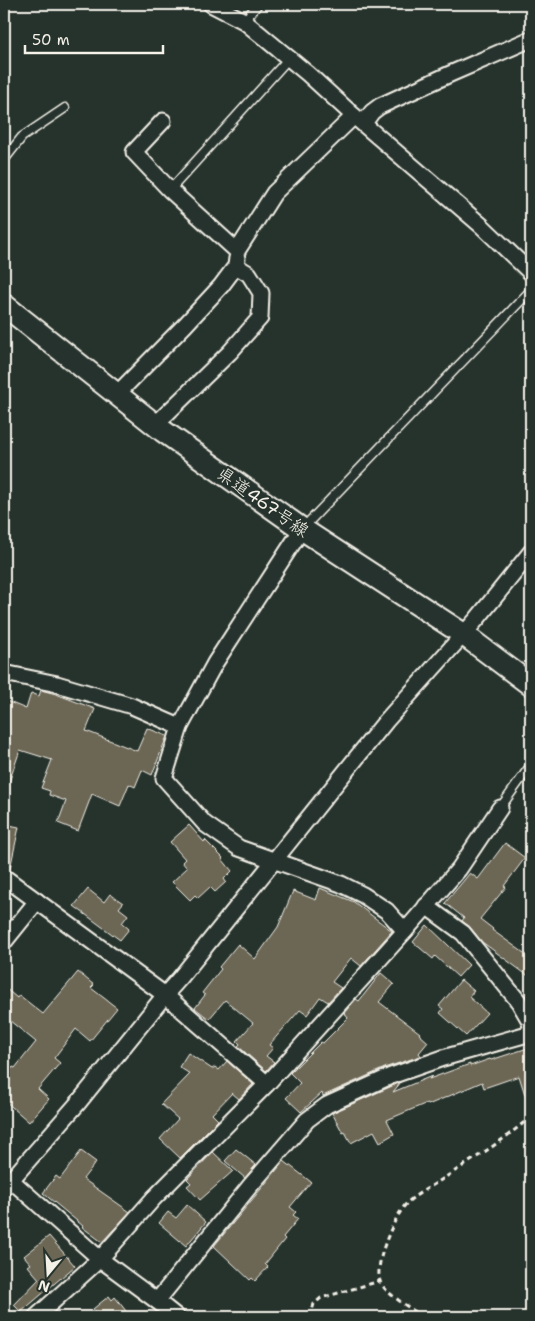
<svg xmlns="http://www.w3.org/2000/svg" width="535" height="1321" font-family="'Shantell Sans','Klee One',sans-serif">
<rect width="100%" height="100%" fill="#26332d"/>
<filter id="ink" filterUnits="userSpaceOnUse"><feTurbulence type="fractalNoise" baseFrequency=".02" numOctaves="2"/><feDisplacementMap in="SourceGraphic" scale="10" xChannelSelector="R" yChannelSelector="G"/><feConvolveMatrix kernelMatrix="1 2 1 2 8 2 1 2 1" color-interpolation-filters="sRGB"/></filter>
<g filter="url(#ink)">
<g fill="#6c6654" stroke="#f4f1e8">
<polygon points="41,690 56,694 95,709 86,731 137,751 147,728 167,736 152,775 142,770 135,787 129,784 120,806 92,794 78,831 58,823 66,801 49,795 50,791 41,788 52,760 20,750 6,791 4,790 4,700 26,709 31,693 39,696"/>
<polygon points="4,824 19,827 10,869 4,868"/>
<polygon points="189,825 204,842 205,840 223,858 222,859 232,871 224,879 226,882 215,892 210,887 198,898 195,895 190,900 172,882 187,868 182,862 185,859 170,842"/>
<polygon points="505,843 525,858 504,886 506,887 480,919 493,929 492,930 531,958 531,978 482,942 470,927 462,921 464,918 445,903 470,873 478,879"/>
<polygon points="320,888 354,902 392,931 361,966 351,958 332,982 341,988 328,1002 320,997 307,1015 300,1010 269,1045 273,1048 266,1056 274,1062 266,1071 238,1046 240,1044 237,1041 253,1023 225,1000 209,1019 195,1008 205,995 202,993 221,969 219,967 238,944 255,959 278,927 293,891 316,900"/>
<polygon points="88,889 104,902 110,894 123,903 119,908 128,915 122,923 129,929 120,940 74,906"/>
<polygon points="427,925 469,965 458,977 435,956 433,959 413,942"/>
<polygon points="78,972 94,985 91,988 117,1008 90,1041 76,1029 54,1058 60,1063 38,1089 49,1099 29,1122 4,1100 4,1078 13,1067 15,1068 36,1042 4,1016 4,987 17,998 19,995 43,1014"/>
<polygon points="381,973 394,984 379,1002 420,1033 419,1034 428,1042 419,1053 421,1056 387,1067 323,1096 322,1093 301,1112 286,1098 300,1083 290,1073 321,1042 323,1043 348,1018 344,1013 356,999 359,1001"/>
<polygon points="461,980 474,991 469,997 487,1013 466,1036 440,1013 443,1009 439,1006"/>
<polygon points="531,1047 531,1103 528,1104 519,1076 484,1088 482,1082 428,1105 427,1103 387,1120 394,1134 380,1142 374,1131 351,1143 345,1132 343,1133 332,1113 401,1082 393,1092 432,1076 429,1079 470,1064 470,1066 490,1059 491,1060"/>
<polygon points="188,1053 212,1069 215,1067 219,1070 227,1061 253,1084 239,1099 232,1093 212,1114 218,1120 180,1158 160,1139 178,1119 161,1104 190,1074 179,1067"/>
<polygon points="236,1149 256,1165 245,1178 225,1161"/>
<polygon points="81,1151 96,1162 83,1179 130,1212 102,1242 82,1227 83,1226 43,1193 56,1176 60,1179"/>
<polygon points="213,1152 233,1171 200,1200 187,1186 191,1183 187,1179"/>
<polygon points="284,1161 311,1182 290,1207 296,1212 293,1215 298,1219 283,1237 285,1239 265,1264 268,1267 255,1281 252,1278 250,1280 214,1246"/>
<polygon points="187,1205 206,1222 186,1246 159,1223 168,1212 176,1218"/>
<polygon points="49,1236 75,1266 21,1312 14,1305 39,1279 28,1266 31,1264 24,1256"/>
<polygon points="109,1296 112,1300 115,1297 126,1311 118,1317 100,1317 93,1309"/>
</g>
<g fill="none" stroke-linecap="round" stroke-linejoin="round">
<g stroke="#f4f1e8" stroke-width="11">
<g id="service">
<polyline points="244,21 258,4"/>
<polyline points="4,160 22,137 65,108"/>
<polyline points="170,190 289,58"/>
<polyline points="303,528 531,290"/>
<polyline points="500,808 531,765"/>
</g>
</g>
<g stroke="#f4f1e8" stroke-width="19">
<g id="minor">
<polyline points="211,4 244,21 308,74 354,116 482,226 531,273"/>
<polyline points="163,121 134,152 170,190 237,251 274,193 354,116"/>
<polyline points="364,123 372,112 380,106 450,74 531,39"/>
<polyline points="116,395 185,325 221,286 236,266 237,258"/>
<polyline points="155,425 230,352 260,318 261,293 249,274 236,266"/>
<polyline points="302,529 215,663 180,727 164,778 205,824 239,848 341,884 363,895 387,911 405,931"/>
<polyline points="4,673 57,684 132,706 180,727"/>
<polyline points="4,877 165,995 267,1084"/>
<polyline points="426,906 463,933 519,1002 530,1021 531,1027"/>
<polyline points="4,942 37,901"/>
<polyline points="11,1180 100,1259 157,1301 177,1317"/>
<polyline points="4,1188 78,1103 165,995 180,978 386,721 477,619 531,552"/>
<polyline points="157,1301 250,1186 307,1120 327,1105 391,1076 443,1058 531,1033"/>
<polyline points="36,1317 100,1259 154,1198 267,1084 405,931 459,869 500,808"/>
</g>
</g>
<g stroke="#f4f1e8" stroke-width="25">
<polyline id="secondary" points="4,305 163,431 302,529 463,634 531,685"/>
</g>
<g stroke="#f4f1e8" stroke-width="3" stroke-dasharray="5 4" stroke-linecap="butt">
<polyline points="310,1317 314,1304 321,1298 380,1281"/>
<path d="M423 1317C413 1310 383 1292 380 1281 374 1262 394 1217 407 1203 413 1196 432 1186 441 1180 472 1160 504 1141 531 1116"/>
</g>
<use href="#service" stroke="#26332d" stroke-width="8"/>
<use href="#minor" stroke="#26332d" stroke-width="15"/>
<use href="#secondary" stroke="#26332d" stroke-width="21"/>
</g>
</g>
<g text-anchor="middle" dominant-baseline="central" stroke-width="4" stroke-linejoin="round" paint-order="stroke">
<g font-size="18" fill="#f4f1e8" stroke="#26332d">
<text transform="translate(263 502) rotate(35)">県道467号線</text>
</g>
</g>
<rect width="535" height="1321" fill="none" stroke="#26332d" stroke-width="20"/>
<rect x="10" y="10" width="515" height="1301" fill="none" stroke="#f4f1e8" stroke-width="2" filter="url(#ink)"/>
<g transform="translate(48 1274) rotate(198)" stroke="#26332d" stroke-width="4" paint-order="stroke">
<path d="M0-4L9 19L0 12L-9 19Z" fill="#f4f1e8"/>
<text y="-8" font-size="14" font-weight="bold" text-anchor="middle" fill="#f4f1e8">N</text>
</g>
<path d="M25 45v8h138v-8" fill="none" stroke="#f4f1e8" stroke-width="2.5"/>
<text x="32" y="45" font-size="15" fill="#f4f1e8" stroke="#26332d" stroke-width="4" paint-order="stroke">50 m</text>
</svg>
